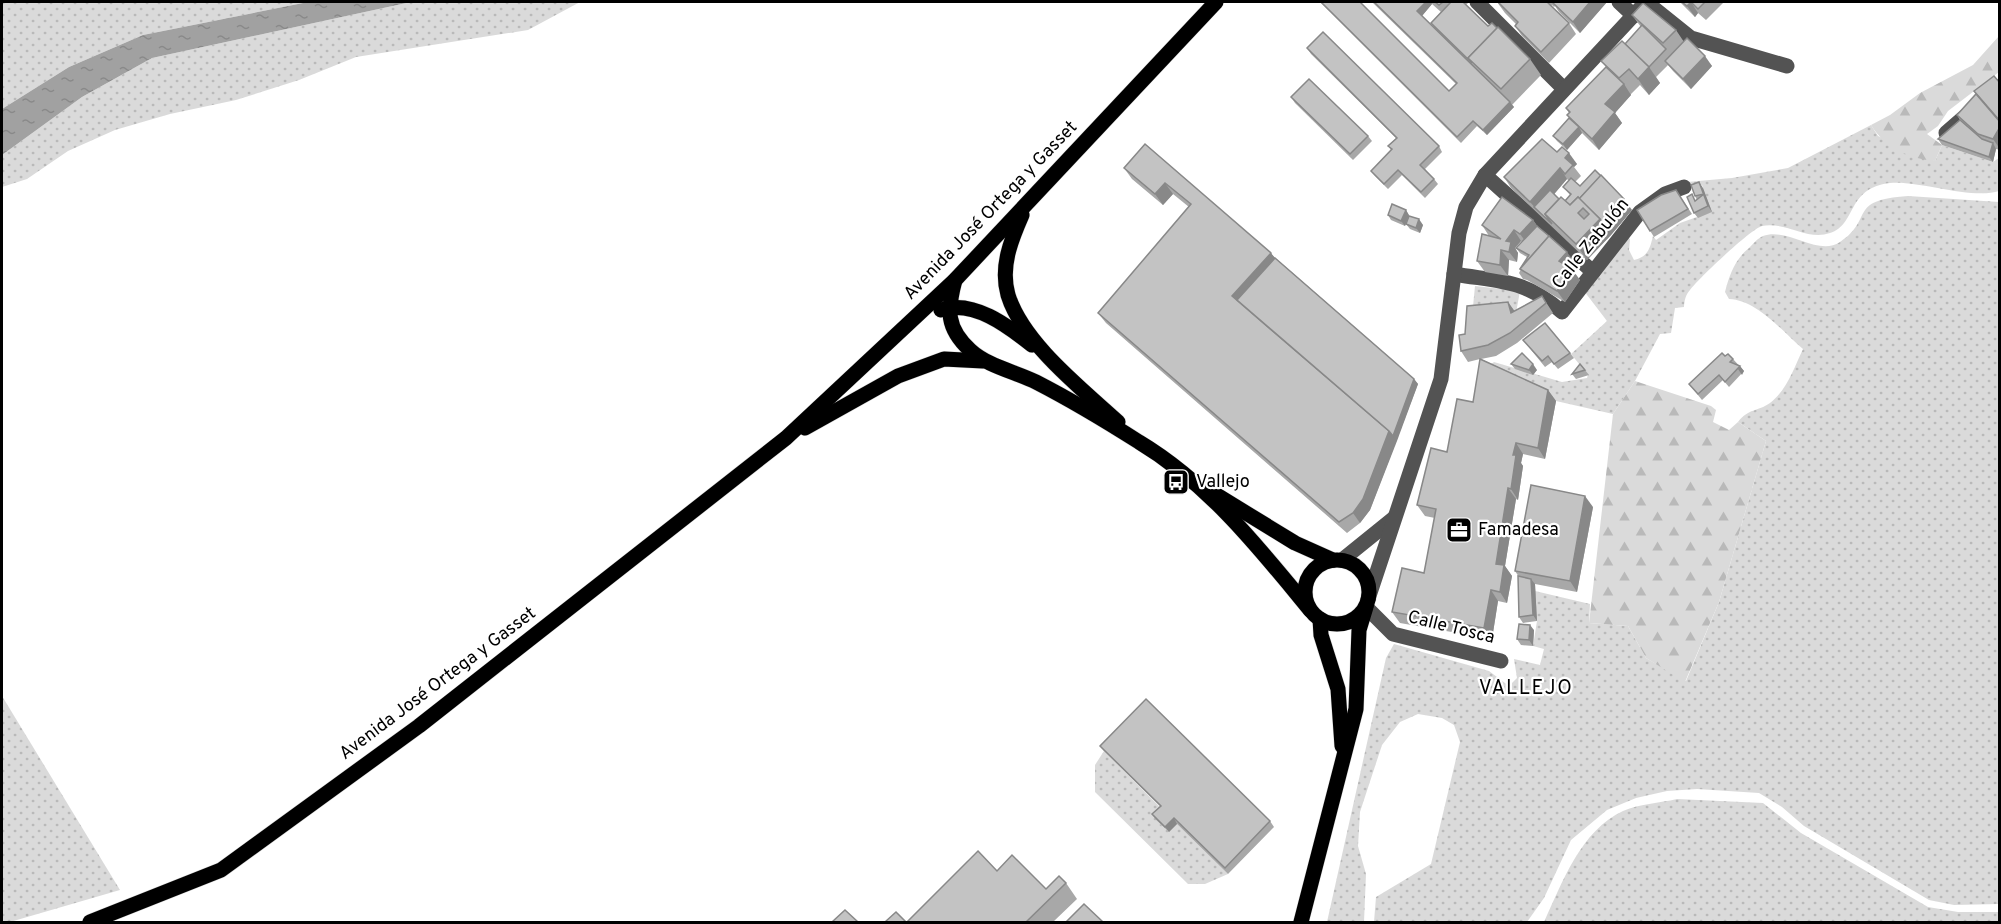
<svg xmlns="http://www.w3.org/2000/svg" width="2001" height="924" font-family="Overpass,sans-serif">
<defs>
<pattern id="grass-dots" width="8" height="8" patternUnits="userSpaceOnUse" patternTransform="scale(1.5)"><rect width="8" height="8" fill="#dadada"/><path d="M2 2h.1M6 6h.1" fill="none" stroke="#b9b9b9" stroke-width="1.8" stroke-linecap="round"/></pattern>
<pattern id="forest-firs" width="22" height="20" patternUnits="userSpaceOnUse" patternTransform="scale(1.5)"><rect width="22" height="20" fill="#dadada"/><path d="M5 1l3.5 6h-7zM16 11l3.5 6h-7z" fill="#b9b9b9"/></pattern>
<pattern id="water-ripples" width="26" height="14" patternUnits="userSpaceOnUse" patternTransform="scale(1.5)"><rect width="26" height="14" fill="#a1a1a1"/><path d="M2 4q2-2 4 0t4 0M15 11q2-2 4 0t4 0" fill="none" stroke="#898989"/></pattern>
</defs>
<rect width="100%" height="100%" fill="#fff"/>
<g fill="url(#grass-dots)">
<polygon points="2,2 308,2 143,35 69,67 2,109"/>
<polygon points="411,2 580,2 528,30 356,57 299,80 236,100 170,114 115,130 68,151 27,179 2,187 2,155 82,97 152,58"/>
<path d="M1871 125 1878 136 1935 161 1942 145 1993 162 1999 158V191C1972 200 1918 180 1890 183 1846 188 1857 225 1830 233 1807 241 1785 221 1762 226 1751 229 1699 278 1690 290 1686 294 1684 301 1684 307L1675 308 1671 333 1660 334 1635 381 1613 414 1556 401 1486 368 1494 362 1562 382 1587 378 1588 375 1571 354 1607 321 1584 291 1625 236 1630 239 1629 250 1634 260C1648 257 1650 248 1653 236L1656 240 1680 223 1711 212 1702 185 1690 188 1687 182 1732 178 1788 168Z"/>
<path d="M1908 196 1999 202V904L1954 905 1929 900 1804 826 1782 807 1759 793 1697 789 1667 791 1636 798 1607 810 1571 840 1544 898 1527 922H1374L1376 897 1431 864 1460 742 1454 725 1442 718 1418 714 1400 722 1382 745 1360 812 1358 846 1366 874 1364 922H1327L1386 658 1394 644 1489 671 1509 686 1517 678 1514 659 1540 665 1544 649 1533 646 1537 621 1535 591 1590 604 1589 623 1628 626 1646 658 1686 681 1719 602 1766 441 1738 422C1749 408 1757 412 1770 403 1787 390 1794 368 1803 349 1782 331 1757 300 1729 299L1725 292C1729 276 1735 259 1749 248 1753 244 1758 238 1763 236 1788 227 1818 257 1840 242 1875 219 1846 200 1908 196Z"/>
<polygon points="1475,286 1520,291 1516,313 1472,317"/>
<polygon points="2,696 120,890 10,922 2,922"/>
<polygon points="1104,751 1164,811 1156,820 1169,832 1177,824 1228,874 1205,884 1188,884 1095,792 1095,765"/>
<path d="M1677 799 1763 803 1801 833 1928 907 1958 912H1999V922H1544C1562 883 1581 830 1623 811 1638 804 1660 803 1677 799Z"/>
</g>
<g fill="url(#forest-firs)">
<path d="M1999 36V72L1948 111 1938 126 1927 134 1942 145 1935 161C1910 159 1884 147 1871 125L1890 115 1920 93 1973 65Z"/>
<polygon points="1635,381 1711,406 1716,410 1713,422 1729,430 1738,422 1766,441 1719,602 1685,682 1646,658 1628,626 1589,623 1613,414"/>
</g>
<polygon fill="url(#water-ripples)" points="308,2 411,2 152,58 82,97 2,155 2,109 69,67 143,35"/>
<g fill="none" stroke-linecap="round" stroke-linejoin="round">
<g stroke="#dbdbdb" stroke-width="16">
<g id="major">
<path d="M1022 215C1011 240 1000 267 1008 295 1023 343 1081 388 1118 422"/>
<path d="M955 280C947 310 946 328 970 350 987 366 1016 372 1036 382 1071 400 1106 421 1139 442 1209 484 1260 549 1311 611"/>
<path d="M941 310C973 299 1008 326 1032 345"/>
<polyline points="805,428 898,376 944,359 983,361"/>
<polyline points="1215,494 1295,543 1333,560"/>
<circle cx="1337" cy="592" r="32"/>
<polyline points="1320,619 1321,635 1338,689 1342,746"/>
<polyline points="90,922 221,870 419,726 786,438 955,280 1216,2"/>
<polyline points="1301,922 1356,709 1359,630 1366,607"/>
</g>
</g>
<g stroke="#535353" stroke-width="15">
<polyline points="1477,2 1564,89"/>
<polyline points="1619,2 1634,16"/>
<polyline points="1646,2 1691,38 1787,66"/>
<polyline points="1946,133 2000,86"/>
<polyline points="1485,175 1593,272"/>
<path d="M1454 274C1500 282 1525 279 1562 312L1640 212 1665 194 1684 187"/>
<polyline points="1342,560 1394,518"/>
<polyline points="1368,599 1441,379 1459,233 1466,207 1485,175 1646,2"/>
<polyline points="1366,607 1393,634 1501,661"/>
</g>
<use href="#major" stroke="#000" stroke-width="15"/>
</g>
<g fill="#a8a8a8" fill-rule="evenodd">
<path d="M1320 2H1360L1449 91 1456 84 1372 2H1467L1468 3 1466 5 1488 26 1530 59 1541 75 1512 105 1514 107 1487 135 1477 126 1461 143ZM1432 4 1441 12 1431 23 1435 29 1422 16Z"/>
<polygon points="1497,2 1607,2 1580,33 1559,12 1555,6 1554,7 1551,4 1552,5 1551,6 1569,23 1576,34 1549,63 1522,36 1515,26 1516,24 1505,13"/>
<polygon points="1680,2 1724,2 1706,20 1698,13 1695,17"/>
<polygon points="1632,15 1676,30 1684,42 1712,66 1691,89 1673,71 1668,65 1656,77 1660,83 1649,95 1640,85 1631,94 1631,95 1615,113 1622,123 1599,150 1582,133 1567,150 1557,141 1553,136 1571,120 1567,115 1569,113 1566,108 1606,67 1601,61 1625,44 1641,27"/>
<polygon points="1307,48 1439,146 1442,152 1425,169 1434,179 1438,184 1425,198 1402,175 1388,189 1375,176 1371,171 1391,150 1388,146 1396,138 1311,54"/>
<polygon points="2000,81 2000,150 1996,149 1993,162 1942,145 1938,139 1960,120 1957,115"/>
<polygon points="1291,97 1368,136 1372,141 1353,160 1295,103"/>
<polygon points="1145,144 1414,379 1418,384 1370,510 1360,523 1347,533 1106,323 1098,313 1189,207 1173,194 1163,205 1132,179 1124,168"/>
<path d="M1557 152 1577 164 1574 167 1581 176 1575 182 1580 186 1632 210 1611 235 1587 260 1511 188 1504 177ZM1567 179 1569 181 1563 187 1570 195 1565 201 1559 199 1554 194Z"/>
<polygon points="1703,188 1712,212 1698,218 1694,213 1696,201 1697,200 1695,196"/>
<polygon points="1676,190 1692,214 1654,237 1637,210"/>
<polygon points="1406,210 1409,216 1423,225 1420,233 1410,229 1406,224 1407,221 1405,226 1391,220 1388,215"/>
<polygon points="1533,220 1537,226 1575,263 1570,268 1580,280 1565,302 1527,280 1523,279 1519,273 1527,257 1520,253 1516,248 1522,242 1521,241 1515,248 1518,253 1517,262 1509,260 1508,276 1485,272 1477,261 1489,236 1482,225"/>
<polygon points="1542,296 1553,313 1517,343 1496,356 1481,359 1548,390 1556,401 1545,459 1523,454 1521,463 1523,466 1518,500 1516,499 1505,566 1512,576 1507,603 1498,601 1492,639 1400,623 1392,612 1424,573 1435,518 1425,516 1417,505 1473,402 1480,359 1468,362 1461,351 1465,334 1508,302 1514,311"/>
<polygon points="1523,340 1570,353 1574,358 1558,369 1552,362 1545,367"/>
<polygon points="1725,356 1733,359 1744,371 1729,387 1723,380 1702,400 1689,384"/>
<polygon points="1511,364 1537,370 1533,375 1515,369"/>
<polygon points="1580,364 1589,375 1576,379 1572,374"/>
<polygon points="1593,507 1577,592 1535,584 1537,621 1523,623 1519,617 1519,577 1515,571"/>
<polygon points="1534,630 1533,646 1521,645 1517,639"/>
<polygon points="1100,746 1270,821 1274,827 1228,874 1177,824 1169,832 1156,820 1152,814 1160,806 1104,751"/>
<polygon points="997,871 1046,889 1066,883 1077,899 1053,922 907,922"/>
</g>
<g fill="#888">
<polygon points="1426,2 1431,2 1432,4 1421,17 1417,11"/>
<polygon points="1590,2 1607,2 1580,33 1573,22"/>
<polygon points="1691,2 1698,13 1695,17 1687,6"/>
<polygon points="1705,56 1712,66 1691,89 1683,79"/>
<polygon points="1649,67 1660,83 1649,95 1638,79"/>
<polygon points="1624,84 1631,95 1615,113 1622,123 1599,150 1592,139 1605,104"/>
<polygon points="1510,102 1514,107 1487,135 1483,130"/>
<polygon points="1579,127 1582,133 1567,150 1563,144"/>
<polygon points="2000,127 2000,149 1993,139"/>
<polygon points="1993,143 1996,149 1993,162 1989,157"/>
<polygon points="1569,153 1577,164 1574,167 1565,158"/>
<polygon points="1560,168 1567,179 1539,212 1530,202"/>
<polygon points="1699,182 1703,188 1712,212 1708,206"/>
<polygon points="1165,183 1173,194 1163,205 1155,194"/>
<polygon points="1624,199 1632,210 1611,235 1587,260 1576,244 1600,219"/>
<polygon points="1406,210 1409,215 1405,226 1401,221"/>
<polygon points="1419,219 1423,225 1420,233 1416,228"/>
<polygon points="1533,220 1541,231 1528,245 1520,234"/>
<polygon points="1514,230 1521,241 1515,248 1518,253 1517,262 1509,252 1506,241"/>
<polygon points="1501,250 1509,260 1508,276 1500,265"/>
<polygon points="1567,252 1575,263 1567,272 1559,261"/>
<polygon points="1271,253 1279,263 1240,305 1232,296"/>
<polygon points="1572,269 1580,280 1565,302 1557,291"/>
<polygon points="1508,302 1516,313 1511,313"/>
<polygon points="1533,364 1537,370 1533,375 1529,370"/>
<polygon points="1740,366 1744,371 1742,375 1738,369"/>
<polygon points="1414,379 1418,384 1397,441 1370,510 1360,523 1353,513 1389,431"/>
<polygon points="1548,390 1556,401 1545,459 1538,448"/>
<polygon points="1516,443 1523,454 1521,463 1523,466 1518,500 1511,489 1513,455"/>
<polygon points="1508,488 1516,499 1505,566 1512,576 1507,603 1500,592 1496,564"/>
<polygon points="1585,496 1593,507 1577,592 1570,581"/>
<polygon points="1531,579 1535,584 1537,621 1533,615"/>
<polygon points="1491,590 1498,601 1492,639 1484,628"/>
<polygon points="1530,625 1534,630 1533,646 1529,640"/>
<polygon points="1174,818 1177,824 1169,832 1165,827"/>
</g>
<g fill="#c3c3c3" stroke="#888" stroke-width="1.5" fill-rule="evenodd">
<polygon points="1321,2 1360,2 1449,91 1457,83 1374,2 1426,2 1417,11 1510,102 1483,130 1473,121 1457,137"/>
<polygon points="1435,2 1443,2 1439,5"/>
<polygon points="1451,2 1463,2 1488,26 1492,23 1497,28 1468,58 1472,63 1431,23"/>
<polygon points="1498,2 1547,2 1569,23 1541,52 1515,26 1518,22"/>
<polygon points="1552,2 1590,2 1573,22"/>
<polygon points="1682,2 1705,2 1698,9 1691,2 1687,6"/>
<polygon points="1643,3 1676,30 1663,43 1632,15"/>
<polygon points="1642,25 1666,49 1649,67 1625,44"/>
<polygon points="1498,27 1530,59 1501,89 1468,58"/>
<polygon points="1323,32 1439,146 1420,165 1434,179 1421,192 1398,170 1384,184 1371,171 1392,149 1388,146 1397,138 1307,48"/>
<polygon points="1687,38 1705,56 1683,79 1665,61"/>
<polygon points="1622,41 1649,67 1638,79 1629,69 1619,78 1601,61"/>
<polygon points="1606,67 1624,84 1605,104 1615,112 1592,139 1567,115 1570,112 1566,108"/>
<polygon points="1994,76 1999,82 2000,81 2000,121 1974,91"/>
<polygon points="1309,79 1368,136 1350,154 1291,97"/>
<polygon points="1976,94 2000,122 2000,127 1993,139 1978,134 1957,115"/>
<polygon points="1569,118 1579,127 1563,144 1553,136"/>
<polygon points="1960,120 1982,139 1993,143 1989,157 1938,139"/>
<polygon points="1542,139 1557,152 1562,147 1569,153 1565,158 1573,165 1565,174 1560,168 1530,202 1504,177"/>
<polygon points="1145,144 1271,253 1232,296 1389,431 1363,499 1353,513 1339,522 1098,313 1191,204 1165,183 1155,194 1124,168"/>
<polygon points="1595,170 1601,176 1579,199 1578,197 1570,205 1565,201 1571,194 1563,187 1571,178 1580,186"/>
<polygon points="1601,175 1624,199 1603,224 1600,219 1579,199"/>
<polygon points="1699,182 1708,206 1694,213 1687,197 1692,194 1695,201 1704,194 1695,196 1691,185"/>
<polygon points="1550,190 1559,199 1545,214 1552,224 1534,207"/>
<polygon points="1676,190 1688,209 1650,231 1637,210 1661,195"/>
<polygon points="1502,197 1533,220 1520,234 1514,230 1506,241 1511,242 1509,252 1501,250 1500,265 1477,261 1482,234 1501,239 1482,225"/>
<path d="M1561 197 1570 205 1578 197 1600 219 1576 244 1545 214ZM1583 208 1589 214 1584 219 1578 213Z"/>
<polygon points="1392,204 1406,210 1401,221 1388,215"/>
<polygon points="1409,216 1419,219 1416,228 1406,224"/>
<polygon points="1537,226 1549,236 1520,269 1529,255 1516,248"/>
<polygon points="1549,236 1567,252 1559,261 1572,269 1557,291 1520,269"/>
<polygon points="1275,258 1414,379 1393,436 1389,431 1237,300"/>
<polygon points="1542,296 1546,303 1510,333 1488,345 1461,351 1459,335 1465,334 1467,306 1508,302 1511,313"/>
<polygon points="1545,323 1570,353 1554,364 1548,356 1542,361 1523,340"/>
<polygon points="1522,353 1533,364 1529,370 1511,364"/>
<polygon points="1722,353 1725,356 1728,354 1733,359 1730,362 1740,366 1725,382 1719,375 1698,394 1689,384"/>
<polygon points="1480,359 1548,390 1538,448 1516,443 1513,455 1516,455 1511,489 1508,488 1496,564 1504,565 1500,592 1491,590 1484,628 1392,612 1402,568 1424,573 1436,509 1417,505 1431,448 1447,452 1457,399 1473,402"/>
<polygon points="1580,364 1585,370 1572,374"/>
<polygon points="1531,485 1585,496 1570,581 1515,571"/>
<polygon points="1518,576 1531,579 1533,615 1519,617"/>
<polygon points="1519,624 1530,625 1529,640 1517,639"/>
<polygon points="1146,699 1270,821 1225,868 1174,818 1165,827 1152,814 1161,806 1100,746"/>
<polygon points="978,851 997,871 1012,855 1046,889 1059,876 1066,883 1026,922 907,922"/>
<polygon points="1084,904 1103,922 1066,922"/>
<polygon points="845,910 858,922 832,922"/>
<polygon points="896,912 906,922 885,922"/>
</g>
<defs>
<g id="bus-square" transform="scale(1.35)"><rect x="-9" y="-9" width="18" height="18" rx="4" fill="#000" stroke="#fff"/><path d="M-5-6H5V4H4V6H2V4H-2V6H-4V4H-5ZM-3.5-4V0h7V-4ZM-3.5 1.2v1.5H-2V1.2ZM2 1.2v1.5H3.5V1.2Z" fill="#fff"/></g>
<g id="office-square" transform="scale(1.35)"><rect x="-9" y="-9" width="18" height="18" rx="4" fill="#000" stroke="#fff"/><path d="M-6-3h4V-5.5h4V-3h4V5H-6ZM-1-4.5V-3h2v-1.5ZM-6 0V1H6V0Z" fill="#fff"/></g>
</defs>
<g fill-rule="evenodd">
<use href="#bus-square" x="1176" y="482"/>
<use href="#office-square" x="1459" y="530"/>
</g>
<g text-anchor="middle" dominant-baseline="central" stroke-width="4.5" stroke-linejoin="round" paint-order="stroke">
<g font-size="18" fill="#000" stroke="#fff">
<text transform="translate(991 211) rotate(-46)">Avenida José Ortega y Gasset</text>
<text transform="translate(1591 244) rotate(-51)">Calle Zabulón</text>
<text transform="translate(1451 628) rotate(14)">Calle Tosca</text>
<text transform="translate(438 684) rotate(-37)">Avenida José Ortega y Gasset</text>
</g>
<g font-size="18" fill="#000" stroke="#fff" text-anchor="start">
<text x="1196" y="482">Vallejo</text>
<text x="1478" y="530">Famadesa</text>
</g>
<g font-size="20" letter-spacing="1.5" fill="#000" stroke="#fff">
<text x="1526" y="689">VALLEJO</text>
</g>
</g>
<rect width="2001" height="924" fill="none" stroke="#000000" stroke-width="6"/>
</svg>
